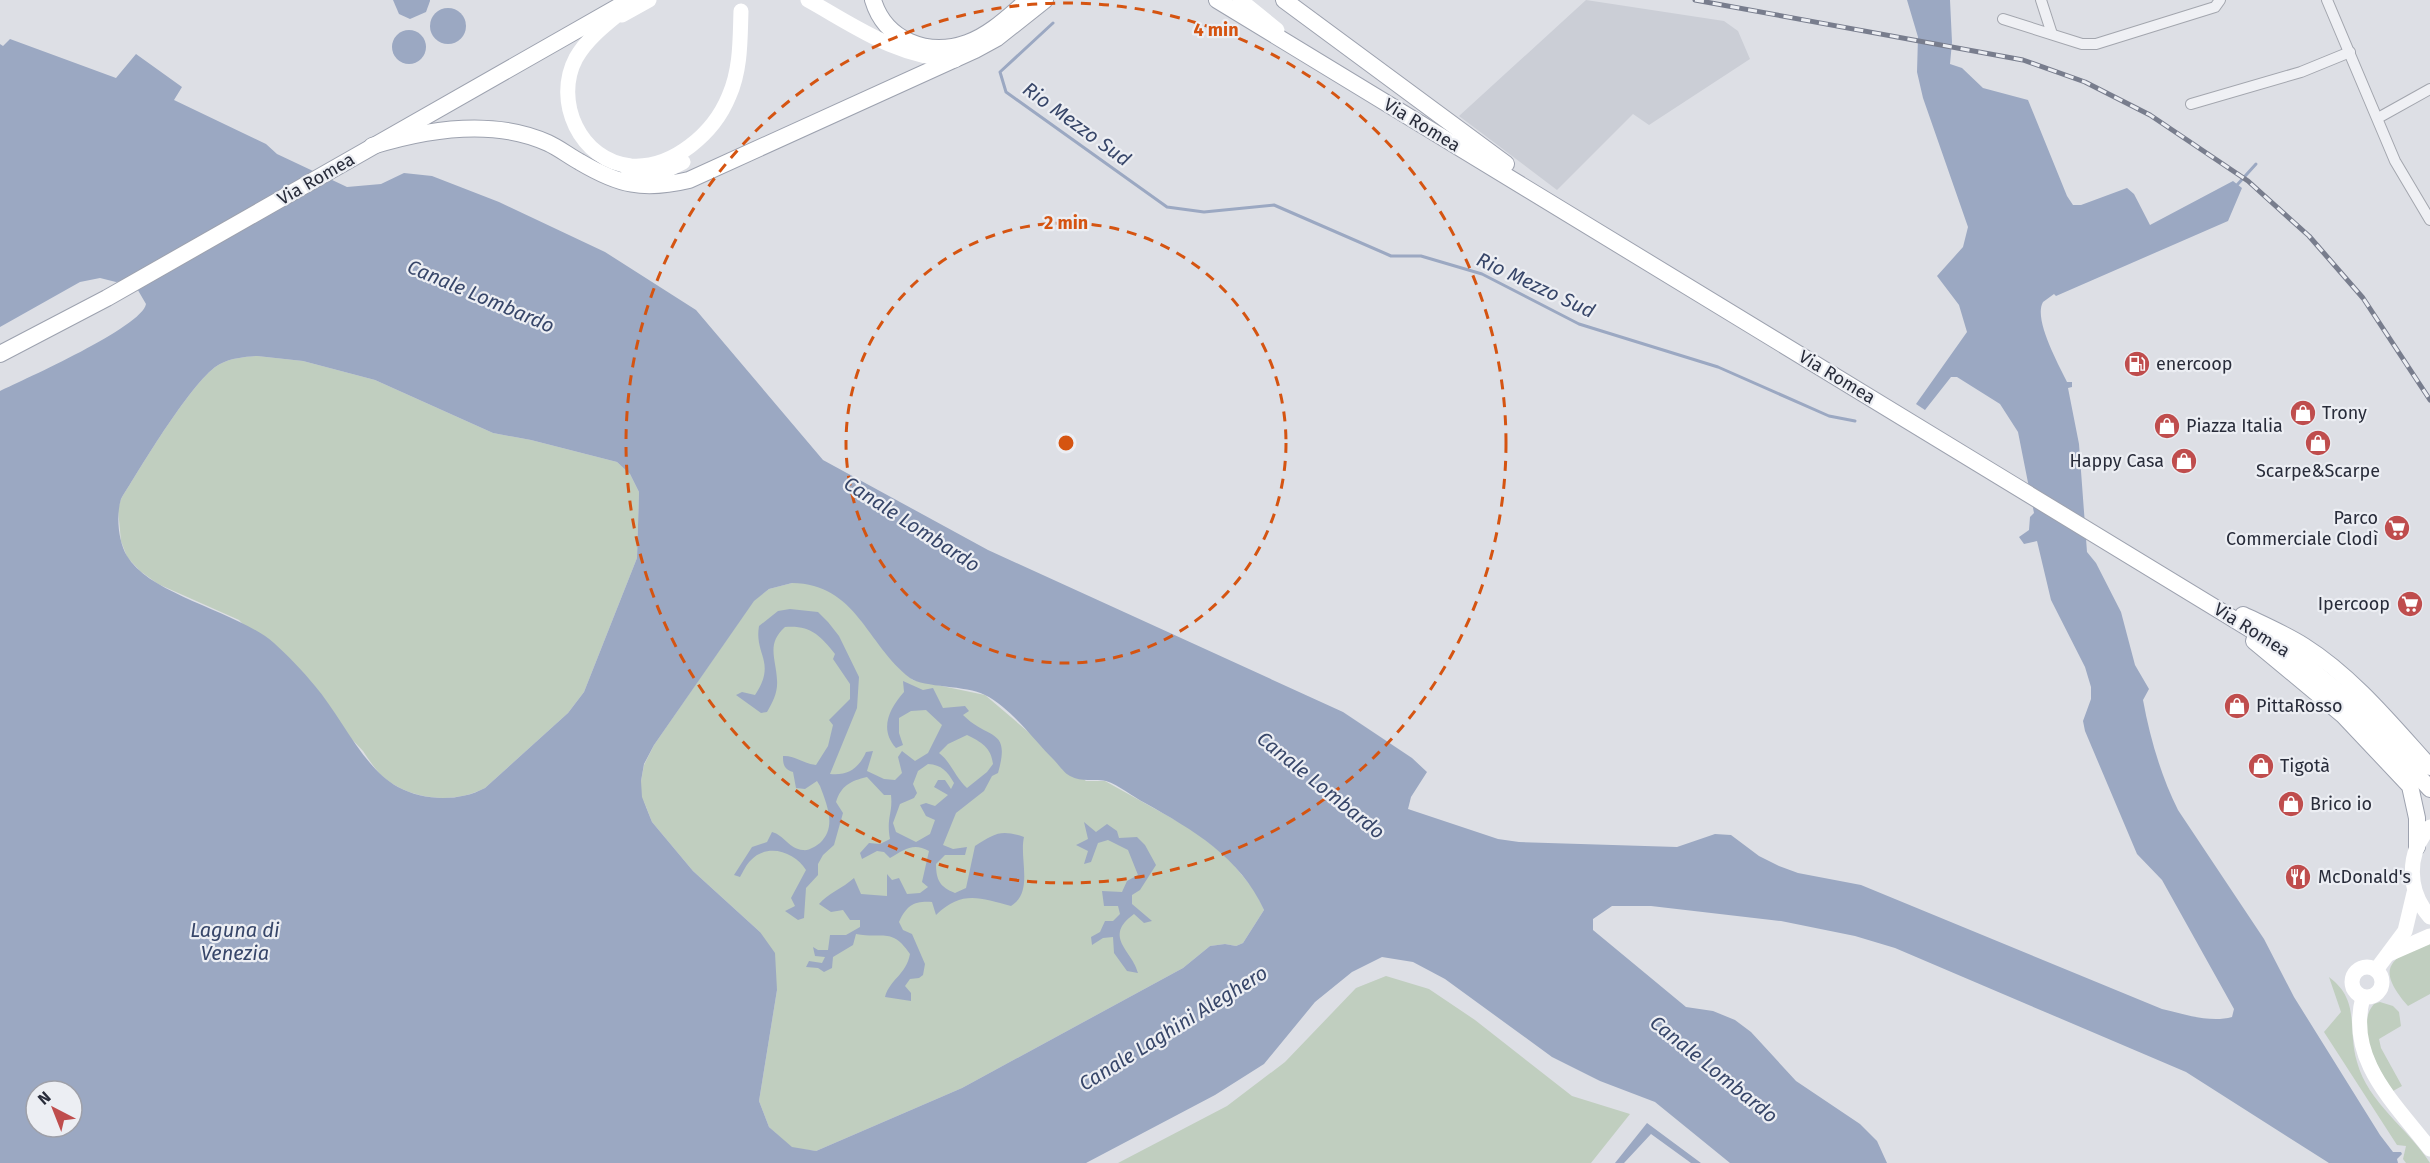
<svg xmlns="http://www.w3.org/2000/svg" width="2430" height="1163" font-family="'Fira Sans',sans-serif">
<rect width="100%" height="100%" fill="#dddfe5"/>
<polygon fill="#cbced6" points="1586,0 1724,21 1738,31 1750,59 1649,125 1633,114 1557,190 1459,116"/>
<g fill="#c0cebf" fill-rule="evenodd">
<path d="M257 356 303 361 375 380 493 433 531 440 617 462 630 474 639 492 637 558 584 692 568 713 485 788C453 805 407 800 380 774 374 767 368 759 363 751L239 620 158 584 140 571 127 557 121 541 118 509 121 499C139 470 194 377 220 364 232 358 244 357 257 356Z"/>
<path d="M103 515 116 563 377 786 417 808 641 781 644 765 654 745 754 600 769 589 792 583H812L830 590 852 609 899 668 913 680 985 695 1086 781H1105L1193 830 1228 858 1255 891 1264 910 1243 943 1236 946 1225 944 1210 946 1183 968 962 1088 816 1151 792 1148 769 1127 759 1101 777 990 760 932 693 871 652 822 643 799 752 1121 794 1163H0ZM36 1091H72V1127H36Z"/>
<path d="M2430 940V994L2408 1006C2374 966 2391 959 2430 940Z"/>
<polygon points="1386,976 1429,989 1475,1020 1572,1096 1630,1114 1591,1163 1118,1163 1227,1106 1285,1062 1356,988"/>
<path d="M2329 977C2361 1001 2347 1028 2357 1062 2368 1103 2408 1128 2430 1163H2406L2403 1159 2406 1146 2397 1145 2324 1032 2341 1012Z"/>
<path d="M2380 1002 2393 1006 2399 1012 2401 1026 2379 1039 2381 1048 2402 1086 2393 1091C2379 1072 2354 1026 2374 1004Z"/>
</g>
<g fill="#9ba8c2" fill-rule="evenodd">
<polygon points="393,0 430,0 430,1 426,12 410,19 399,14"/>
<path d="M1907 0H1950L1952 42 1950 64 1962 68 1983 88 2028 100 2067 196 2073 205H2081L2127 188 2134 194 2150 225 2233 181 2242 188 2228 221 2056 296 2054 294 2043 302C2033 319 2059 365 2067 382H2072V387L2068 388 2079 444 2087 552 2096 563 2121 612 2135 665 2149 689 2143 700C2150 738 2161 776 2178 810L2264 939 2294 997 2380 1135 2393 1152H2401L2402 1154 2397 1159 2398 1163H2329L2186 1072 1895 948 1855 936 1781 921 1651 906H1612L1593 919V930L1686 1007 1713 1011 1735 1020 1751 1032 1796 1081 1860 1124 1877 1141 1887 1163H1730L1655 1102 1600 1081 1552 1057 1445 979 1413 962 1382 957 1352 972 1315 1002 1264 1064 1215 1095 1086 1163H0V391C25 379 142 327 146 304L132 280 116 282 100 278 80 282 0 327V44L3 46 10 39 116 78 136 54 182 87 174 100 266 144 277 154 347 187 381 184 404 173 432 176 499 202 605 252 696 310 823 460 988 550 1343 712 1412 758 1427 772 1411 797 1408 809 1498 839 1519 842 1677 847 1715 834 1731 835 1759 856 1779 866 1798 873 1861 885 2162 1009C2183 1014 2210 1023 2232 1017L2234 1009 2162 880 2137 854 2085 731 2083 721 2091 699V687L2085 667 2051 600 2037 541 2024 544 2019 537 2029 530 2030 517 2034 513 2018 432 2000 404 1957 377H1951L1925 410 1916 404 1967 332 1959 305 1937 276 1963 247 1968 227 1923 98 1917 72 1918 37ZM257 356 303 361 375 380 493 433 531 440 617 462 630 474 639 492 637 558 584 692 568 713 485 788C459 802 424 801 398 787 363 768 341 716 315 686 303 671 288 656 274 643 237 611 150 595 127 556 118 541 116 515 121 499 139 470 194 377 220 364 232 358 244 357 257 356ZM792 583C857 584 866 644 910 678 924 688 966 685 985 695 1011 708 1033 739 1054 760 1059 765 1064 773 1070 776 1082 783 1094 778 1106 781 1119 785 1133 797 1145 803 1193 830 1240 857 1264 910L1243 943 1236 946 1225 944 1210 946 1183 968 962 1088 816 1151 792 1147 769 1127 759 1101 777 990 775 953 760 932 693 871 652 822 642 797 641 781 644 764 654 745 754 601 769 589ZM36 1091H72V1127H36Z"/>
<circle cx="448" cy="26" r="18"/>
<circle cx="409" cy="47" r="17"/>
<path d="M790 609 818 612 828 622 839 636 859 677 857 708 830 774C848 776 859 768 866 752L873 751 867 771 884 779 895 780 902 773 898 757 902 751 915 761 928 753 942 725 926 710 911 711 899 718V733L903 745 896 748C879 729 889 709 904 692L903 681 923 690 933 688 943 708 965 706 969 711 963 715C989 741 1011 727 998 773L992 776 984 791 956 813 943 845 953 849 967 847 965 855H945L936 864C936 880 940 887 955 893L966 888 975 846C995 833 1001 829 1024 837 1019 859 1034 892 1011 906 980 898 962 890 936 915L932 902C914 901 907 905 899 922L903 930 912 934 925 964 923 975 919 978 910 979 905 986 911 993V1001L885 997C890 979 906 975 910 954 892 927 883 939 856 934L853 945 833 957 832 968 824 972 818 968 806 967 809 961 822 963 825 957 815 956 813 947 818 950H828L830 935H846L860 927V920H850L843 910 831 912 819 904C827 894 843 888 854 878L861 894 887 896V874L892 880 899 878 907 894 920 893 928 887 922 882 929 851C913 842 904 850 890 858L884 852 877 851 862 859 860 853 869 843 880 844 890 839C886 817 893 814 891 795H884L867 777C850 781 841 786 836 802L843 813 834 845 823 855 818 864V875L806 888 804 918 798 920 785 911 795 906 791 898 806 870C795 852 767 842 750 861 746 865 743 872 740 877L734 875 752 847 767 842 772 832C784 835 789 849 803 850 809 851 816 846 820 843 837 827 827 805 820 786L817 781 805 789 796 788 793 772C784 769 783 765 783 756 795 755 804 764 816 765L828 746 833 725 829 720 850 699V684L833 659 835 654C820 635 810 625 785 627 766 644 776 658 777 680 778 692 773 702 767 712L761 713 736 695 742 692 755 695C777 662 754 655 759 626L778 611ZM967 735C981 742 991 747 993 764L987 772 967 788C955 777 951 762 939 753L948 744ZM928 764C942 765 947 771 954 783L951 789 945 780H938L934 787 948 795 935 806 926 803 920 805 926 816 935 820 930 834 916 842 896 832 893 823 900 804 914 798 917 793 913 784 918 771Z"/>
<path d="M1084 822 1096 832 1107 824 1117 831 1119 838 1137 837 1145 845 1156 865 1140 890 1132 895V904L1152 921 1144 923 1134 914C1102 937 1133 951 1138 973L1127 971 1114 953 1113 937 1103 938 1092 945 1091 937 1100 932 1105 921H1113L1120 914 1118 906H1104L1102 891 1122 892 1127 881 1138 875 1128 850 1108 840 1098 843 1091 862 1084 864 1088 851 1076 845 1088 839Z"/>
<polygon points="1647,1123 1701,1163 1691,1163 1651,1134 1624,1163 1615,1163"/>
</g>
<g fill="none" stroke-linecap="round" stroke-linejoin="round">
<g stroke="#9ba8c2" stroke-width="3">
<polyline points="1053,23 1000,72 1006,92 1167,207 1204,212 1274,205 1391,256 1421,256 1482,274 1579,324 1718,367 1829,416 1855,421"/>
<polyline points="2237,185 2256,164"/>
</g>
<g stroke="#a3a6ae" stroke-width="12">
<g id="street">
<polyline points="2041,0 2052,34"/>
<polyline points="2327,0 2395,161 2430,220"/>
<polyline points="2003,19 2082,44 2096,44 2215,7 2220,0"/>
<polyline points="2191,104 2301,72 2350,52"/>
<polyline points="2378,118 2430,89"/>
</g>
</g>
<g stroke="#9da2af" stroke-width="18">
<g id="primary">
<path d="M873 0C885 40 927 57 967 43 990 35 1009 16 1028 0"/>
<polyline points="1217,0 2296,657 2352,703 2430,789"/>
<polyline points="1284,0 1506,164"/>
<path d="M372 146C427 129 493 118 548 143 559 148 569 156 580 162 619 185 643 191 689 180L975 50 997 38 1045 0"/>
<polyline points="0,354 107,298 630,0"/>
<path d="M2243 615C2264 625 2285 634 2304 646 2353 677 2392 725 2430 767"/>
<polyline points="2254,641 2343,715 2410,786 2417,818 2417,847"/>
</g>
</g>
<use href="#street" stroke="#eff0f4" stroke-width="10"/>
<g stroke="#fff" stroke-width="15">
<path d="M808 0C858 28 897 57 955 60"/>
<polyline points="1240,0 1277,30"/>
<path d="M627 7C609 22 588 37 576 58 553 101 580 161 631 166 673 169 714 133 729 96 741 69 740 39 741 11"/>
<polyline points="622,15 649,0"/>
<polyline points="626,178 655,176 683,162"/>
<path d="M2430 827C2406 853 2407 891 2430 917"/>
<polyline points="2391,953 2430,936"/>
<circle cx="2367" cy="982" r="15"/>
<polyline points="2376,970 2405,931 2414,893"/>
<path d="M2363 997C2346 1060 2395 1103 2430 1149"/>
</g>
<use href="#primary" stroke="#fff" stroke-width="16"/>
<g stroke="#787d8d" stroke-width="5">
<polyline id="rail" points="1695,0 2023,60 2085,82 2150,115 2248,181 2309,236 2363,298 2430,400"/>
</g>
<use href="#rail" stroke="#eceef3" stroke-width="3" stroke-dasharray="9" stroke-linecap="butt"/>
</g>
<g fill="none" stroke="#d55411" stroke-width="3" stroke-dasharray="10 8">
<circle cx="1066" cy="443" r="220"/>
<circle cx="1066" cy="443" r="440"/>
</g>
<defs>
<g id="fuel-disc" transform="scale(1.35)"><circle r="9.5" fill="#bf4d4d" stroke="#eceef3"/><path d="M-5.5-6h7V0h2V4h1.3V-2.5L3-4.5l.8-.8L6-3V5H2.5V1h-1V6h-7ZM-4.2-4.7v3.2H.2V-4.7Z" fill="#fff"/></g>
<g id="shop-disc" transform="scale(1.35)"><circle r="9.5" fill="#bf4d4d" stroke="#eceef3"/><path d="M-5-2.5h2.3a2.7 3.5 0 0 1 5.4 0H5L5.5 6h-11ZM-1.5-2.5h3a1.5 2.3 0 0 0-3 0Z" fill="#fff"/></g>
<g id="supermarket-disc" transform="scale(1.35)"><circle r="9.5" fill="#bf4d4d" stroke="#eceef3"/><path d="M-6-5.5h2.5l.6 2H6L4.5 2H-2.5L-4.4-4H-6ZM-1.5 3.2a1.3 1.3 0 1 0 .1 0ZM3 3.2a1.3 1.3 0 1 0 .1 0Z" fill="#fff"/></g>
<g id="restaurant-disc" transform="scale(1.35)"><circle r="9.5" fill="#bf4d4d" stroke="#eceef3"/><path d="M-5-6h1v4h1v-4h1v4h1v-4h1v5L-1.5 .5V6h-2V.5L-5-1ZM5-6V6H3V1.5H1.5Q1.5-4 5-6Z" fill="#fff"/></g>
</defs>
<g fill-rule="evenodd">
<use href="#fuel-disc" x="2137" y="364"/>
<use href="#shop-disc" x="2303" y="413"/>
<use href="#shop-disc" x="2167" y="426"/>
<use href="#shop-disc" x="2318" y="443"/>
<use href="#shop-disc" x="2184" y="461"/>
<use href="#supermarket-disc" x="2397" y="528"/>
<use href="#supermarket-disc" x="2410" y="604"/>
<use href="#shop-disc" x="2237" y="706"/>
<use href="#shop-disc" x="2261" y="766"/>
<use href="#shop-disc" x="2291" y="804"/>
<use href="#restaurant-disc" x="2298" y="877"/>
</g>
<g text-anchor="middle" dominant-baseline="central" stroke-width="4.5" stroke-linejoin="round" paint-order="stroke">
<g font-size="18" fill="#282c3a" stroke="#eceef3">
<text transform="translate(1422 125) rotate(31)">Via Romea</text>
<text transform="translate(316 179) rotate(-30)">Via Romea</text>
<text transform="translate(1837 377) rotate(31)">Via Romea</text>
<text transform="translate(2252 630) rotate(32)">Via Romea</text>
</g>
<g font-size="18" fill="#282c3a" stroke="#eceef3" text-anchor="start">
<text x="2156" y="364">enercoop</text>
<text x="2322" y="413">Trony</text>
<text x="2186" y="426">Piazza Italia</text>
<text x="2164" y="461" text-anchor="end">Happy Casa</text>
<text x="2318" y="471" text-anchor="middle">Scarpe&amp;Scarpe</text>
<text x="2378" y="518" text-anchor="end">Parco<tspan x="2378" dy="21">Commerciale Clodì</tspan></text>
<text x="2390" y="604" text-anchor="end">Ipercoop</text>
<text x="2256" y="706">PittaRosso</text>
<text x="2280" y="766">Tigotà</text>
<text x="2310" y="804">Brico io</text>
<text x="2318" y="877">McDonald's</text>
</g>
<g font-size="20" font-style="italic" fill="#374669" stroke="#eceef3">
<text transform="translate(1077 124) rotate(36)">Rio Mezzo Sud</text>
<text transform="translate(1536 285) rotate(25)">Rio Mezzo Sud</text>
<text transform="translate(481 296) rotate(23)">Canale Lombardo</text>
<text transform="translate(912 524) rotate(33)">Canale Lombardo</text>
<text transform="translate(1321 785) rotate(39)">Canale Lombardo</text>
<text x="235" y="930">Laguna di<tspan x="235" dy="23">Venezia</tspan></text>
<text transform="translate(1173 1028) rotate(-32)">Canale Laghini Aleghero</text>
<text transform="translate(1714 1069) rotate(39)">Canale Lombardo</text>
</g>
</g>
<circle cx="1066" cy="443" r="9" fill="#d55411" stroke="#eceef3" stroke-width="3"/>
<g font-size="18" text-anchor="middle" font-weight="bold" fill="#d55411" stroke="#eceef3" stroke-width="4.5" stroke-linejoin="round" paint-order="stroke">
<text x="1216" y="36">4 min</text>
<text x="1066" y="229">2 min</text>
</g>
<g transform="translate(54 1109) rotate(318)"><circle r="28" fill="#eceef3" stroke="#9ea0a9" stroke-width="1.5"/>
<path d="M0-4.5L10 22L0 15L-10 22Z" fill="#bf4d4d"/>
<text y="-9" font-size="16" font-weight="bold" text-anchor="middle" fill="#282c3a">N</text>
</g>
</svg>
